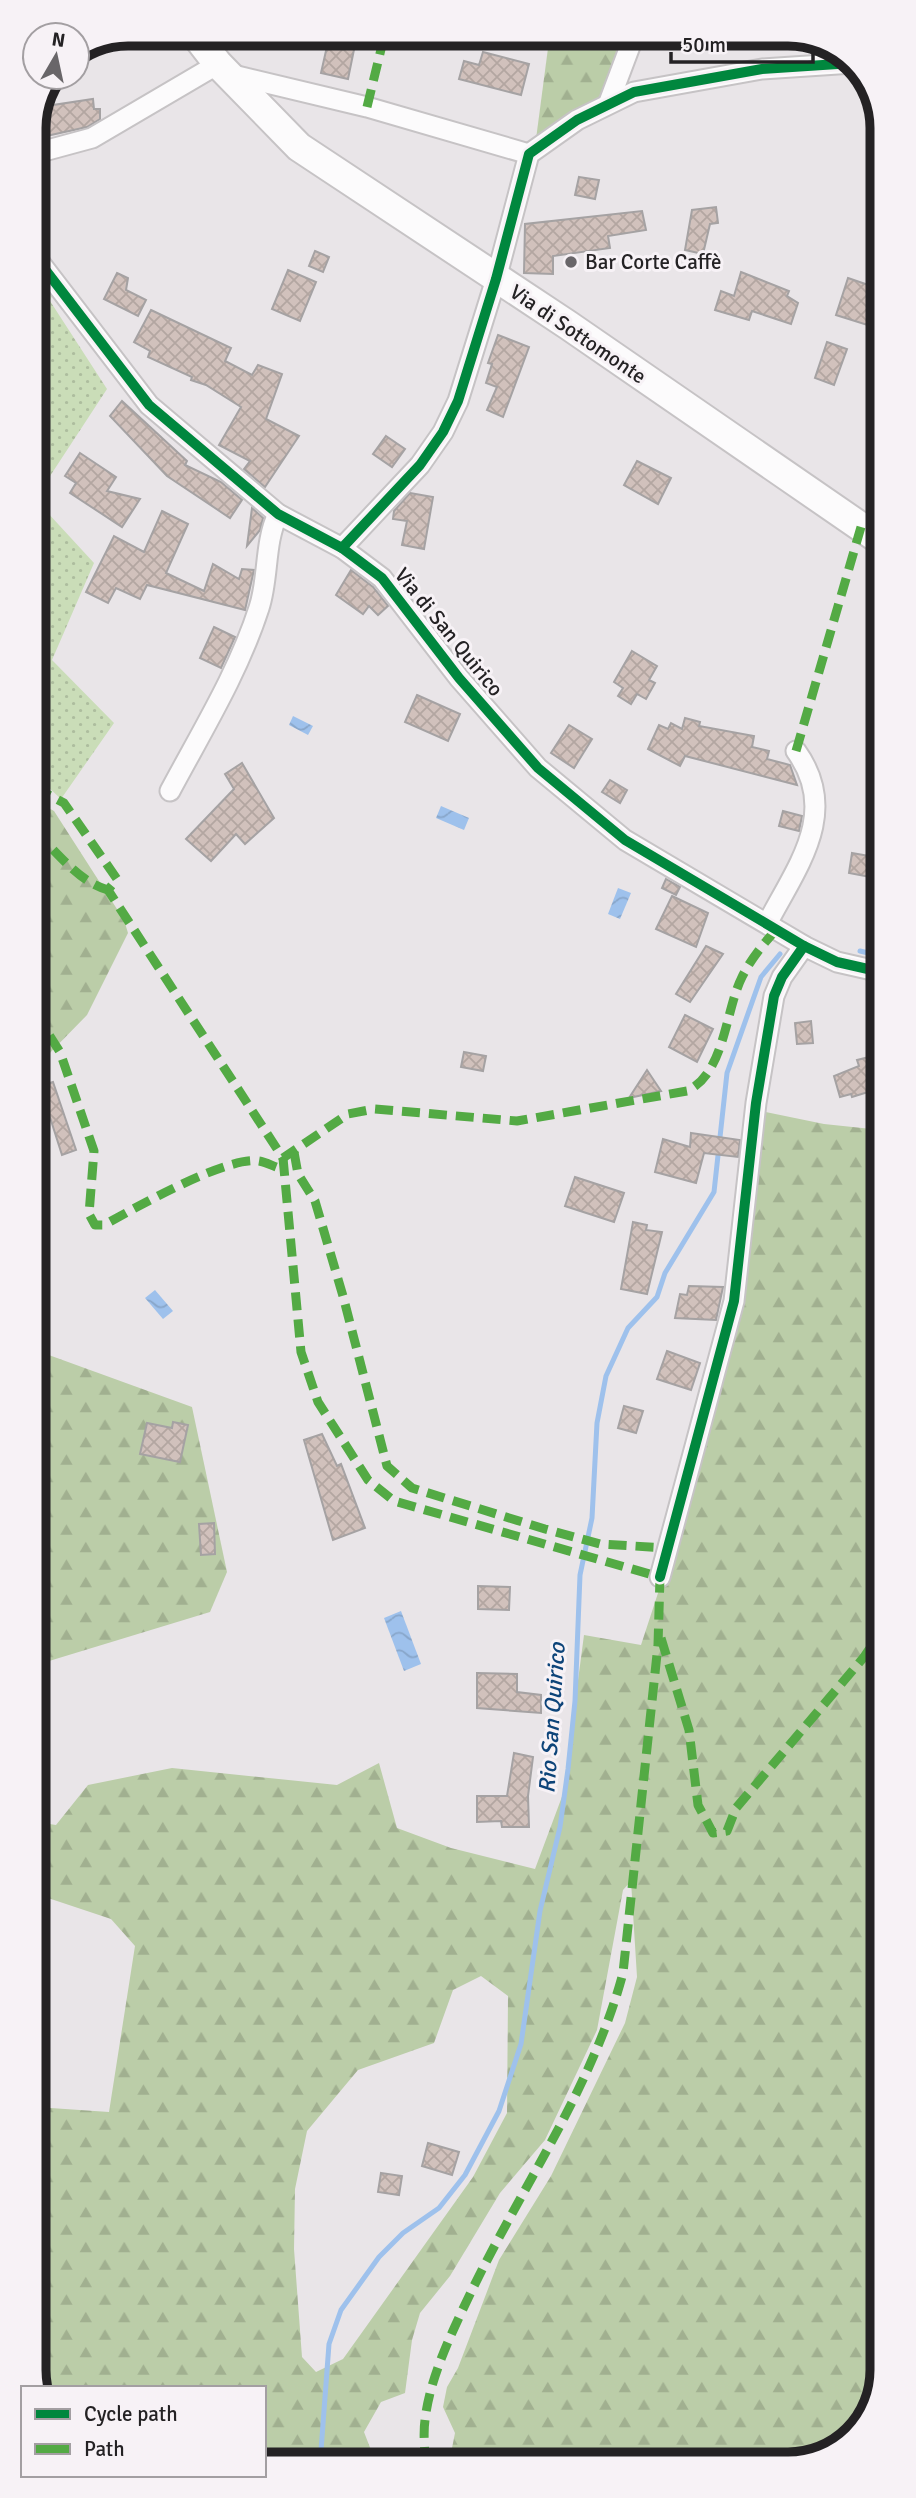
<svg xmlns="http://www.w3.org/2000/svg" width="916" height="2498" font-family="Signika,sans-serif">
<defs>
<pattern id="grass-dots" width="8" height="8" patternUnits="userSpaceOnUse" patternTransform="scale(1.75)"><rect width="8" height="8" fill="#caddb8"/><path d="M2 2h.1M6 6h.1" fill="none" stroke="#adbd9e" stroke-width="1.8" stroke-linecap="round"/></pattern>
<pattern id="forest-firs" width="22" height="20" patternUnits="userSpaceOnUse" patternTransform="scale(1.75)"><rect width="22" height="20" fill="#bbcda8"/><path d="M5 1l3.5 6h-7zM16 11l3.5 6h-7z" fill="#a1b090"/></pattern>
<pattern id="water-waves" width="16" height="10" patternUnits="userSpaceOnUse" patternTransform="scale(1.75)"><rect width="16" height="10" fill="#9ec1ec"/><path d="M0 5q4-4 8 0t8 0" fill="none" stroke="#88a6ca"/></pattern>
<pattern id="building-cross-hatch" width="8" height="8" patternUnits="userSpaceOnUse" patternTransform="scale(1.75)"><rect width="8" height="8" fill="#d1c1bc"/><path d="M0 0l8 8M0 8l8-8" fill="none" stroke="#b3a6a1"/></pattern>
</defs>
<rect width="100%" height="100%" fill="#e9e5e8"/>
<polygon fill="url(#grass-dots)" points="34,261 56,286 50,301 107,389 35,499 94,563 52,660 114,723 61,799 34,774"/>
<g fill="url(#forest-firs)" fill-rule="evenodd">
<polygon points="550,33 630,33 613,93 536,139"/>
<polygon points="34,800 54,811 124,920 128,933 87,1015 44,1059 35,1074"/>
<path d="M761 1111 824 1124 881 1130 883 2370 863 2428 813 2461 449 2463 455 2433 443 2407 447 2387 458 2368 499 2260 551 2176 625 2023 637 1977 631 1881 623 1890 597 2030 545 2140 500 2193 450 2276 420 2313 412 2340 405 2393 381 2402 364 2432 376 2463 264 2464V2388H37L36 2107 109 2112 135 1946 111 1919 36 1894V1822L56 1825 88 1785 172 1768 337 1785 379 1763 397 1828 451 1848 535 1869 563 1794 584 1635 641 1645 675 1541 741 1305ZM481 1976 508 1996 507 2113 473 2177 343 2359 316 2372 302 2357 294 2249 295 2189 307 2131 358 2070 434 2043 453 1990Z"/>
<polygon points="35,1350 192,1407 227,1572 210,1612 36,1665"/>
</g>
<g fill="url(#water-waves)">
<polygon points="293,716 313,726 308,735 289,725"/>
<polygon points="441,806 469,818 464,830 436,818"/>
<polygon points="618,888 631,893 620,919 608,914"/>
<polygon points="155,1290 173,1311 163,1319 145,1298"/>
<polygon points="401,1611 421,1664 404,1671 384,1618"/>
</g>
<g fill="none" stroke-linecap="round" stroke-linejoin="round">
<g stroke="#9ec1ec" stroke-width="5">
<polyline points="860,951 881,956"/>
<polyline points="320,2464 329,2344 341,2310 379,2257 403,2233 439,2208 465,2175 499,2111 521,2044 540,1911 560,1827 568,1769 575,1701 580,1575 592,1518 597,1423 606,1376 628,1328 657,1297 665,1273 714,1192 727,1073 761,977 780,954"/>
</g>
</g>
<g fill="url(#building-cross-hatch)" stroke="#a5a2a3" stroke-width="2">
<polygon points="330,33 357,35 348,79 321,73"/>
<polygon points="483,52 529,64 521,95 459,79 464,61 479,65"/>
<polygon points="93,99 94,109 100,109 100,119 87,127 33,139 33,122 40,107"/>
<polygon points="579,177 599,180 595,199 575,195"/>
<polygon points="716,207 718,223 710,224 703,254 685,250 692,210"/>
<polygon points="642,211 646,230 608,236 610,248 553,256 553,274 524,273 525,224"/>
<polygon points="315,251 329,257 323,272 309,266"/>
<polygon points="288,270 316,282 300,321 272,309"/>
<polygon points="741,272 789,291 787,296 798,303 791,324 752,311 749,320 715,310 721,291 734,296"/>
<polygon points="117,273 128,278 126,290 146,300 138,316 104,299"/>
<polygon points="848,278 880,289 880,329 836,315"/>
<polygon points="151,310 231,348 225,361 252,375 258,365 282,374 266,419 299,436 265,487 244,469 250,461 219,445 241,407 206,385 191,380 192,377 148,357 150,351 134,342"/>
<polygon points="498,335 529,347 503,417 487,410 497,387 486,383 492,364 488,363"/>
<polygon points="827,342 847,349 834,385 815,378"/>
<polygon points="122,401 187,461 185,465 221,482 242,500 230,518 167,476 110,416"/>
<polygon points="386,436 405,449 392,467 373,454"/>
<polygon points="80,453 116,477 107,491 140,499 122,527 70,493 76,483 65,476"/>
<polygon points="637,461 671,478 658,504 624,485"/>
<polygon points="410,493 433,497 424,549 402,545 407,521 393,519 394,511"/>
<polygon points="252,508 263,518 260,530 247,546"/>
<polygon points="162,511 188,524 166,573 204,591 213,564 239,579 242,569 254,570 245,610 147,585 140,599 116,588 108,603 86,592 114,536 144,552"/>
<polygon points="351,570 373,587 388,606 378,615 369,606 363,614 336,595"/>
<polygon points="214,627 235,637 221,668 200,658"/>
<polygon points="632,651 657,666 649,680 655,683 646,699 637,694 631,704 618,696 623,688 614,682"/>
<polygon points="417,695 460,714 448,741 405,722"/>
<polygon points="685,718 700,722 699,726 754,736 752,747 769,751 767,759 790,765 797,785 685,756 680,766 648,749 659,725 668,729 671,723 682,729"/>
<polygon points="569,725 592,739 574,768 551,753"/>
<polygon points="242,763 274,818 245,844 236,834 211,861 186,839 234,789 225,774"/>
<polygon points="610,780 627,790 620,803 602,792"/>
<polygon points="783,811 802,816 799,831 779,826"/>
<polygon points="852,853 881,858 881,879 849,873"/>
<polygon points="666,879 680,887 676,895 662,888"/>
<polygon points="672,896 708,913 696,947 656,929"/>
<polygon points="706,946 723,954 690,1002 676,994"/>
<polygon points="685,1015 713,1029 697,1062 669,1047"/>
<polygon points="811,1021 813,1043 797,1044 795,1023"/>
<polygon points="464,1052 486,1056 483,1071 461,1067"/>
<polygon points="877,1055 878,1064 881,1063 881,1088 852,1097 851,1094 840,1097 834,1076 859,1066 857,1060"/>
<polygon points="647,1070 661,1091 629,1098"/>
<polygon points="53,1082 76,1150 62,1155 40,1086"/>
<polygon points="691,1133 740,1140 738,1157 704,1153 696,1183 655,1172 663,1139 690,1147"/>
<polygon points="575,1177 624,1193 614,1222 565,1206"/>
<polygon points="633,1222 647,1225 646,1230 662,1232 647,1294 621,1289"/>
<polygon points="689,1286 723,1287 716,1320 675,1318 680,1294 687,1295"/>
<polygon points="667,1351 700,1363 691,1390 657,1379"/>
<polygon points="624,1406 643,1411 636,1433 618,1428"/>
<polygon points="173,1422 188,1425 180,1462 140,1454 147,1423 172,1428"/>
<polygon points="322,1434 337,1466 341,1464 365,1528 333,1540 304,1440"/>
<polygon points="214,1523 215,1554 201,1555 199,1524"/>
<polygon points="478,1586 510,1587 509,1610 478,1609"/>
<polygon points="477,1673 517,1674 517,1692 541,1695 541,1713 477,1708"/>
<polygon points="514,1753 533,1757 528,1796 529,1827 502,1827 501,1821 477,1822 477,1796 507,1796"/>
<polygon points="428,2143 459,2152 452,2175 422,2166"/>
<polygon points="381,2173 402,2176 399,2195 378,2192"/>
</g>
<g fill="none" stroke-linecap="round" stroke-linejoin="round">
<g stroke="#c6c3c5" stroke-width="23">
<g id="street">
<polyline points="229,74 367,107 529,154"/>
<polyline points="609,102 635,33"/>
<polyline points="33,154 92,138 218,64"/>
<polyline points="34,255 149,405 278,514 342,548 382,578 459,678 538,768 625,840 804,946 837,962 881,972"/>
<polyline points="342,548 420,465 443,432 458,401 496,279 529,154 577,120 634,92 762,69 853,63"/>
<path d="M170 791C202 731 238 673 259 608 269 578 264 543 278 514"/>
<path d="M768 922C798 865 840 812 796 751"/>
<polyline points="660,1577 734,1301 756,1103 774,996 782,977 804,946"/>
</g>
</g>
<g stroke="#c6c3c5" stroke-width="32">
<polyline id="secondary" points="194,33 218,64 299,147 568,325 880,540"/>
</g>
<use href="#street" stroke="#fcfbfc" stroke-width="19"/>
<use href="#secondary" stroke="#fcfbfc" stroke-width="28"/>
<g stroke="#53aa44" stroke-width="9" stroke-dasharray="18 9" stroke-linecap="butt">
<polyline points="367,107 385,33"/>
<polyline points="796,751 861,527"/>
<path d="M34 787 64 803 117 879 108 890 283 1158 348 1114 374 1109 517 1121 687 1091C725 1073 725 1011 742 977 751 959 763 944 777 929"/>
<path d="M34 831C58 852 77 881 108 890"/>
<path d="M35 1013 60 1052 94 1151 89 1214 95 1225H104C135 1208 226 1156 259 1161 265 1162 273 1166 279 1168L284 1165"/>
<polyline points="294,1152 298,1174 315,1201 343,1296 387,1466 412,1488 545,1529 600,1544 667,1548"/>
<path d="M283 1158 301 1352 318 1402 368 1480 394 1501 660 1577 658 1645 623 1973C593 2086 523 2185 472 2290 453 2330 430 2376 425 2420 423 2434 425 2449 425 2463"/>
<polyline points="661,1638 689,1730 698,1805 713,1833 727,1831 736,1808 864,1657 882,1630"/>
</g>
<g stroke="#f7f2f6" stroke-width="15">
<g id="cycleway">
<polyline points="34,255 149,405 278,514 342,548 382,578 459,678 538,768 625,840 804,946 837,962 881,972"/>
<polyline points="342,548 420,465 443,432 458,401 496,279 529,154 577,120 634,92 762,69 853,63"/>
<polyline points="660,1577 734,1301 756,1103 774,996 782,977 804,946"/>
</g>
</g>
<use href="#cycleway" stroke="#00873e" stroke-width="10"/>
</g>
<circle fill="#696669" stroke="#f7f2f6" stroke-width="2.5" cx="571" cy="262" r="7"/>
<g text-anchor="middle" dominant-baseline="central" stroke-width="6" stroke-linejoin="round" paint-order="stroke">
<g font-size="21" fill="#242224" stroke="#f7f2f6" text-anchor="start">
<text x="585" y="262">Bar Corte Caffè</text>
</g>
<g font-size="21" fill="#242224" stroke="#f7f2f6">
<text transform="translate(578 334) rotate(34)">Via di Sottomonte</text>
<text transform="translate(449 632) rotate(51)">Via di San Quirico</text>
</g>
<g font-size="23" font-style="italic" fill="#0d4479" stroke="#f7f2f6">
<text transform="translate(552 1718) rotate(-86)">Rio San Quirico</text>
</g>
</g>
<path d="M0 0H916V2498H0ZM128 46H788A82 82 0 0 1 870 128V2370A82 82 0 0 1 788 2452H128A82 82 0 0 1 46 2370V128A82 82 0 0 1 128 46Z" fill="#f7f2f6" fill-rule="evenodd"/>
<path fill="none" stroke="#242224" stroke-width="9" d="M128 46H788A82 82 0 0 1 870 128V2370A82 82 0 0 1 788 2452H128A82 82 0 0 1 46 2370V128A82 82 0 0 1 128 46Z"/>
<rect x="21" y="2386" width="245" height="91" fill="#f7f2f6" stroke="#a39fa2" stroke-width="2"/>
<rect x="35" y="2409" width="35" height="10" fill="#00873e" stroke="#a39fa2" stroke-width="2"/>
<text x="84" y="2421" font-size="21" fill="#242224">Cycle path</text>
<rect x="35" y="2444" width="35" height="10" fill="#53aa44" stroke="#a39fa2" stroke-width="2"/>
<text x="84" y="2456" font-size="21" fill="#242224">Path</text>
<g transform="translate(56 56) rotate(9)"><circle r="33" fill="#f7f2f6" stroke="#a39fa2" stroke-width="2"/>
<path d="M0-5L12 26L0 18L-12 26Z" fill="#696669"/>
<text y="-10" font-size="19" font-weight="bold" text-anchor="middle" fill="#242224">N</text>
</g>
<path d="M671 52v10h142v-10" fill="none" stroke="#242224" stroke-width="3.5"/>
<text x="682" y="52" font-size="21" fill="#242224" stroke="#f7f2f6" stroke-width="5" paint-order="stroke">50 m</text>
</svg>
